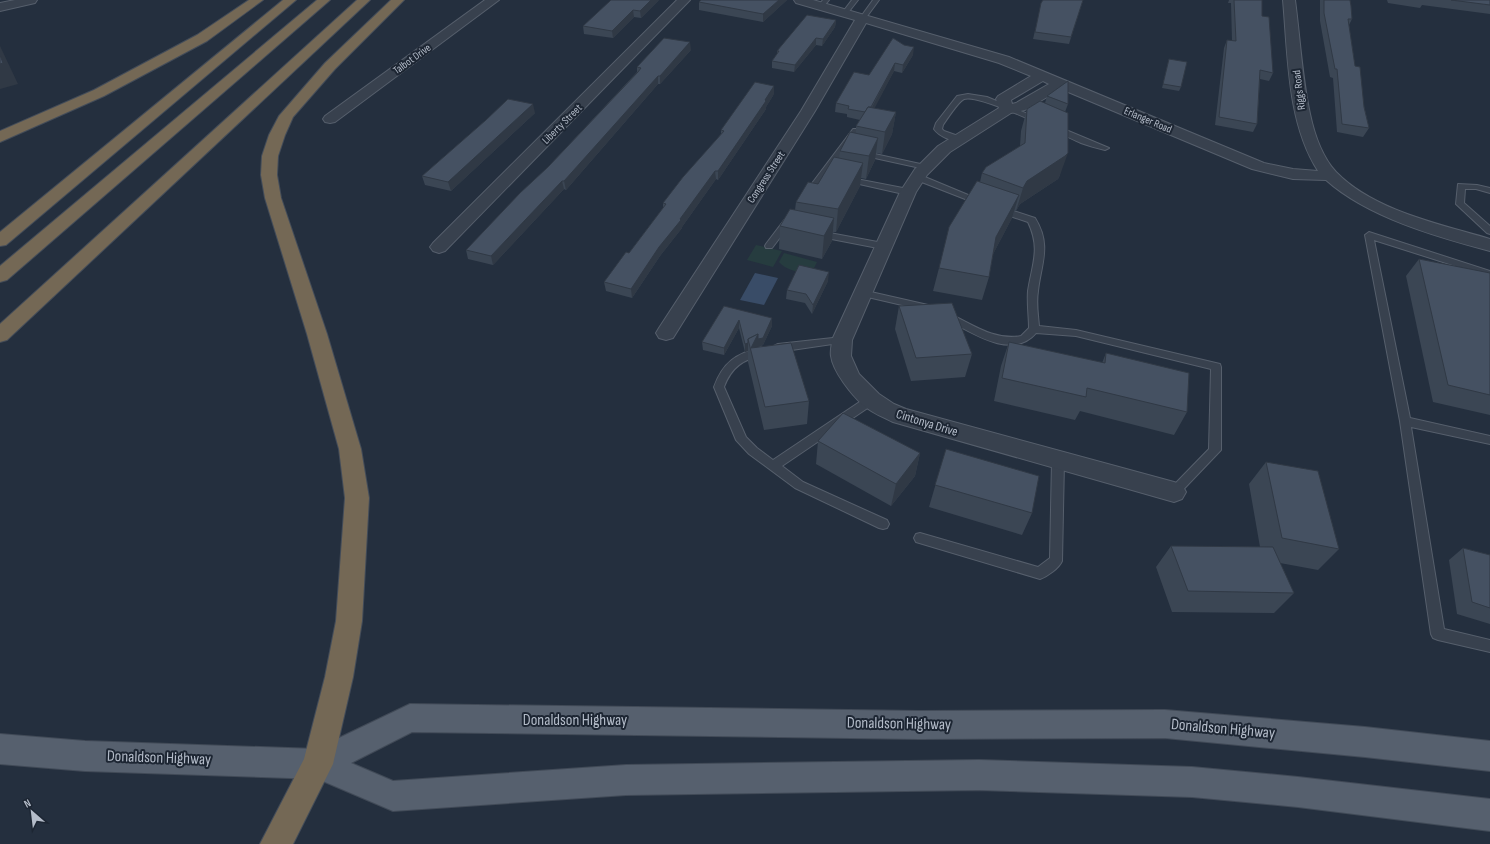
<svg xmlns="http://www.w3.org/2000/svg" width="1490" height="844" font-family="'Sofia Sans Condensed',sans-serif">
<rect width="100%" height="100%" fill="#242f3e"/>
<g fill="#263c3f">
<polygon points="756,245 782,251 773,267 747,260"/>
<path d="M784 253 817 262 813 270C799 273 789 272 779 262Z"/>
</g>
<polygon fill="#394c67" points="755,273 778,278 764,305 740,300"/>
<g fill="none" stroke-linecap="round" stroke-linejoin="round">
<g stroke="#565f6c" stroke-width="2">
<g id="service">
<polygon points="823,0 829,0 823,7 819,7 818,6"/>
<polygon points="852,0 858,0 847,14 843,14 842,13"/>
<polygon points="873,0 879,0 865,19 861,19 860,18"/>
<path d="M968 94 987 97 1109 148 1105 150C1097 148 1089 146 1081 143 1063 135 979 93 964 99 958 102 947 119 943 125L942 129 944 131 961 137V141C952 142 939 136 934 129L936 123 957 96Z"/>
<polygon points="853,129 856,129 860,131 810,198 804,198 803,196 804,194"/>
<polygon points="858,151 861,151 925,165 929,167 925,169 861,155 858,155"/>
<polygon points="914,175 920,175 985,202 984,204 978,204 914,179"/>
<polygon points="843,177 846,177 908,189 912,192 908,195 846,181 843,181"/>
<polygon points="1458,184 1477,185 1490,188 1490,193 1476,189 1465,189 1464,203 1490,226 1490,234 1487,233 1456,204"/>
<path d="M1001 207 1035 218C1052 245 1041 264 1038 291 1036 303 1038 314 1039 326L1076 330 1220 364 1221 367V450L1178 495 1174 497 1170 495 1168 492 1170 489 1209 449 1211 369 1076 336 1036 333C1011 362 968 330 942 317L940 315 942 313H948C972 324 994 341 1021 336L1029 328C1029 316 1027 304 1028 291 1032 264 1041 249 1028 222L998 212 997 210 998 208Z"/>
<polygon points="788,218 792,221 791,223 772,248 766,248 765,246 766,244 785,219"/>
<polygon points="819,231 883,243 887,246 883,249 816,236 815,234 816,232"/>
<polygon points="1369,232 1490,271 1490,277 1374,240 1410,418 1490,436 1490,444 1411,427 1444,629 1490,640 1490,652 1438,640 1433,638 1431,634 1400,421 1365,235"/>
<polygon points="862,290 928,305 933,308 928,311 859,295 857,293 859,291"/>
<polygon points="842,337 846,338 847,340 846,342 778,352 774,350 773,348 774,346 778,344"/>
<path d="M761 347 765 348 766 351 765 354C743 360 732 366 724 387L746 437 757 448 773 460 867 397H875L876 400 875 403 782 466 803 482 887 520 889 524 887 528 883 529 879 528 795 488 749 454 736 440 714 387C723 362 736 354 761 347Z"/>
<path d="M1058 457 1062 458 1064 461 1062 561C1059 568 1048 576 1040 579L916 542 914 538 916 534 920 533 1038 567 1050 558 1052 461 1054 458Z"/>
</g>
</g>
<g stroke="#565f6c" stroke-width="2">
<g id="minor">
<polygon points="15,0 37,0 35,3 0,11 0,3"/>
<polygon points="485,0 499,0 335,122 330,123 325,122 323,119 325,116"/>
<polygon points="677,0 690,0 445,251 439,253 433,251 430,247 433,243"/>
<path d="M794 0H813L1009 57 1264 163 1293 169 1318 171C1287 123 1288 55 1283 0H1295C1300 37 1302 78 1310 114 1314 133 1322 157 1336 172 1374 211 1440 224 1490 239V251C1437 237 1367 217 1326 180L1293 179 1252 169 1061 89 1025 110 1011 113 950 152 927 175 916 192 852 340 851 356 859 374 879 394 894 404 906 409 1174 482 1182 485 1186 492 1182 499 1174 502 893 422C883 417 872 413 863 405 852 395 833 372 831 356 830 351 832 345 832 340L900 192 915 169 938 146 999 108 996 99 998 96 1031 76 999 63 866 23 815 111 673 338 666 340 659 338 656 333 659 328 801 111 855 20 796 3ZM1043 81 1049 84 1016 103 1012 104 1011 100Z"/>
</g>
</g>
<g stroke="#414a57" stroke-width="2">
<polygon id="primary" points="410,704 919,711 1165,710 1365,727 1490,741 1490,771 1365,757 1165,738 919,739 412,732 351,763 393,781 626,765 979,760 1192,767 1298,777 1490,799 1490,831 1298,807 1192,797 979,790 626,795 393,811 318,779 85,771 0,764 0,734 85,741 316,749"/>
</g>
<g stroke="#434c59" stroke-width="2">
<g id="motorway">
<polygon points="249,0 263,0 207,41 104,96 0,142 0,131 94,90 197,35"/>
<polygon points="283,0 296,0 6,245 0,246 0,232"/>
<polygon points="317,0 330,0 7,280 0,282 0,266"/>
<polygon points="357,0 370,0 7,340 0,342 0,324"/>
<polygon points="391,0 404,0 335,69 293,117 285,135 278,156 277,175 281,198 327,334 361,449 369,498 362,621 353,677 333,764 293,844 260,844 304,759 325,677 336,621 345,498 339,449 307,334 265,198 261,175 262,156 269,135 279,116 325,63"/>
</g>
</g>
<use href="#service" fill="#38414e" fill-rule="evenodd"/>
<use href="#minor" fill="#38414e" fill-rule="evenodd"/>
<use href="#primary" fill="#56606e" fill-rule="evenodd"/>
<use href="#motorway" fill="#746855" fill-rule="evenodd"/>
</g>
<g fill="#3b4654">
<polygon points="659,0 641,18 634,17 613,38 584,34 583,26"/>
<polygon points="787,0 763,22 699,10 699,2"/>
<polygon points="1083,0 1069,44 1033,39 1040,10"/>
<polygon points="1229,0 1262,0 1262,16 1273,73 1269,81 1260,79 1257,124 1253,132 1215,125 1224,48 1227,40 1232,41 1231,3 1228,3"/>
<polygon points="1320,0 1350,0 1352,19 1349,25 1355,66 1369,128 1363,137 1337,132 1333,78 1330,77 1320,21"/>
<polygon points="1387,0 1490,0 1490,14 1422,5 1420,8 1388,3"/>
<polygon points="836,20 835,27 822,46 816,45 794,72 772,68 772,61 777,54 777,51"/>
<polygon points="691,50 660,84 658,84 566,190 564,189 493,265 468,259 466,250 548,167 637,72 637,67"/>
<polygon points="913,55 902,73 894,71 874,108 896,112 892,134 882,154 876,153 875,160 866,179 861,178 860,186 836,232 833,232 832,241 822,259 779,249 780,226 795,210 796,202 818,184 839,158 840,151 856,133 856,126 860,120 847,117 847,114 835,112 836,103 869,75"/>
<polygon points="1169,59 1181,87 1179,91 1162,88 1168,63"/>
<polygon points="774,94 766,107 766,109 718,180 716,179 682,227 682,228 660,256 632,298 606,291 604,282 629,253 663,208 663,203 721,134 721,130"/>
<polygon points="1047,96 1068,104 1065,112 1060,175 1058,179 1020,204 1016,211 1015,210 1012,218 993,254 989,277 982,300 933,291 939,268 980,182 982,173 1020,146 1021,131 1027,109 1045,103"/>
<polygon points="535,113 451,191 425,185 422,176 486,120"/>
<polygon points="1419,259 1490,273 1490,415 1433,402 1406,276"/>
<polygon points="828,281 812,314 805,303 786,299 787,290"/>
<polygon points="724,306 772,326 763,345 759,347 809,401 807,424 764,430 748,362 748,351 745,352 739,328 724,355 703,350 702,342"/>
<polygon points="899,306 972,354 965,377 911,381 895,329"/>
<polygon points="1009,342 1102,363 1106,353 1187,412 1174,435 1080,411 1075,420 994,401 1001,366"/>
<polygon points="818,441 920,453 915,476 891,506 816,464"/>
<polygon points="946,449 1032,513 1022,535 929,507"/>
<polygon points="1266,462 1339,549 1318,570 1280,563 1294,593 1274,613 1172,612 1156,567 1171,546 1260,547 1249,484"/>
<polygon points="1463,548 1490,555 1490,624 1457,614 1449,560"/>
</g>
<g fill="#303945">
<polygon points="651,0 659,0 641,18 640,11"/>
<polygon points="779,0 787,0 763,22 763,14"/>
<polygon points="633,10 634,17 613,38 612,31"/>
<polygon points="836,20 835,27 822,46 823,39"/>
<polygon points="816,38 816,45 794,72 795,65"/>
<polygon points="690,42 691,50 660,84 660,76"/>
<polygon points="0,46 18,84 0,89"/>
<polygon points="914,47 913,55 902,73 903,65"/>
<polygon points="895,63 894,71 868,121 869,113"/>
<polygon points="658,76 658,84 566,190 564,181"/>
<polygon points="774,86 774,94 766,107 766,109 718,180 718,171"/>
<polygon points="533,104 535,113 451,191 448,182"/>
<polygon points="896,112 892,134 882,154 885,132"/>
<polygon points="878,138 875,160 866,179 869,156"/>
<polygon points="1068,153 1060,175 1058,179 1020,204 1016,211 1023,188 1027,181"/>
<polygon points="863,163 860,186 836,232 838,209"/>
<polygon points="715,171 716,179 682,227 682,228 660,256 632,298 631,289 659,247"/>
<polygon points="562,181 564,189 493,265 491,256"/>
<polygon points="1019,195 1012,218 990,260 996,237"/>
<polygon points="834,218 832,241 822,259 824,236"/>
<polygon points="829,272 828,281 812,314 813,305"/>
<polygon points="772,318 772,326 763,345 750,350 758,334"/>
<polygon points="739,320 739,328 724,355 724,348"/>
<polygon points="748,343 748,351 745,352 745,344"/>
<polygon points="920,453 915,476 891,506 896,484"/>
</g>
<g fill="#455162" stroke="#303945">
<polygon points="611,0 651,0 640,11 633,10 612,31 583,26"/>
<polygon points="701,0 779,0 763,14 699,2"/>
<polygon points="1043,0 1083,0 1071,37 1035,32 1041,3"/>
<polygon points="1234,0 1262,0 1262,16 1269,17 1273,73 1260,70 1257,124 1219,117 1227,40 1236,41"/>
<polygon points="1324,0 1350,0 1351,6 1352,19 1348,19 1355,66 1360,67 1364,107 1369,128 1342,124 1337,69 1335,69 1324,13"/>
<polygon points="1451,0 1490,0 1490,5"/>
<polygon points="807,15 836,20 823,39 816,38 795,65 772,61 779,51 777,51"/>
<polygon points="664,38 690,42 660,76 658,76 564,181 562,181 491,256 466,250 520,193 548,167 638,72 641,68 637,67"/>
<polygon points="893,38 904,45 914,47 903,65 895,63 871,107 868,107 865,112 848,109 849,106 836,103 854,72 869,75"/>
<polygon points="0,55 3,63 0,64"/>
<polygon points="1169,59 1187,62 1181,87 1163,84"/>
<polygon points="1068,81 1068,104 1047,96"/>
<polygon points="755,82 774,86 765,100 766,101 718,171 715,171 680,219 681,220 659,247 631,289 604,282 626,252 629,253 666,204 663,203 683,177 724,131 721,130"/>
<polygon points="508,99 533,104 448,182 422,176 486,120"/>
<polygon points="1040,101 1068,113 1068,153 1065,156 1027,181 1023,188 982,173 986,167 1025,143 1027,109"/>
<polygon points="868,107 896,112 885,132 856,126"/>
<polygon points="850,132 878,138 869,156 840,151"/>
<polygon points="834,157 863,163 838,209 796,202 808,182 818,184"/>
<polygon points="977,181 1019,195 996,237 989,277 939,268 949,227"/>
<polygon points="790,209 834,218 824,236 780,226"/>
<polygon points="1419,259 1490,273 1490,395 1448,385"/>
<polygon points="799,265 829,272 813,305 806,294 787,290"/>
<polygon points="952,303 972,354 916,358 899,306"/>
<polygon points="724,306 772,318 763,338 758,339 758,334 748,339 748,343 745,344 739,320 724,348 702,342"/>
<polygon points="758,334 751,348 791,343 809,401 765,407 748,339"/>
<polygon points="1009,342 1105,363 1106,353 1189,373 1187,412 1087,388 1086,397 1002,378"/>
<polygon points="843,413 920,453 896,484 818,441"/>
<polygon points="946,449 1039,476 1032,513 935,485"/>
<polygon points="1266,462 1318,471 1339,549 1282,538"/>
<polygon points="1171,546 1273,547 1294,593 1188,591"/>
<polygon points="1463,548 1490,555 1490,608 1472,602"/>
</g>
<g text-anchor="middle" dominant-baseline="central" stroke-width="4" stroke-linejoin="round" paint-order="stroke">
<g font-size="11" fill="#b4bcc9" stroke="#1d2633">
<text transform="translate(412 59) rotate(-36)">Talbot Drive</text>
<text transform="translate(1299 90) rotate(-97)">Riggs Road</text>
<text transform="translate(1148 120) rotate(23)">Erlanger Road</text>
<text transform="translate(562 124) rotate(-45)">Liberty Street</text>
<text transform="translate(766 177) rotate(-57)">Congress Street</text>
</g>
<g font-size="13" fill="#b4bcc9" stroke="#1d2633">
<text transform="translate(927 423) rotate(17)">Cintonya Drive</text>
</g>
<g font-size="16" fill="#b4bcc9" stroke="#1d2633">
<text x="575" y="720">Donaldson Highway</text>
<text transform="translate(899 724) rotate(1)">Donaldson Highway</text>
<text transform="translate(1223 729) rotate(5)">Donaldson Highway</text>
<text transform="translate(159 758) rotate(2)">Donaldson Highway</text>
</g>
</g>
<g transform="translate(32 812) rotate(332)" stroke="#1d2633" stroke-width="3" paint-order="stroke">
<path d="M0-3L7 15L0 10L-7 15Z" fill="#b4bcc9"/>
<text y="-6" font-size="11" font-weight="bold" text-anchor="middle" fill="#b4bcc9">N</text>
</g>
</svg>
